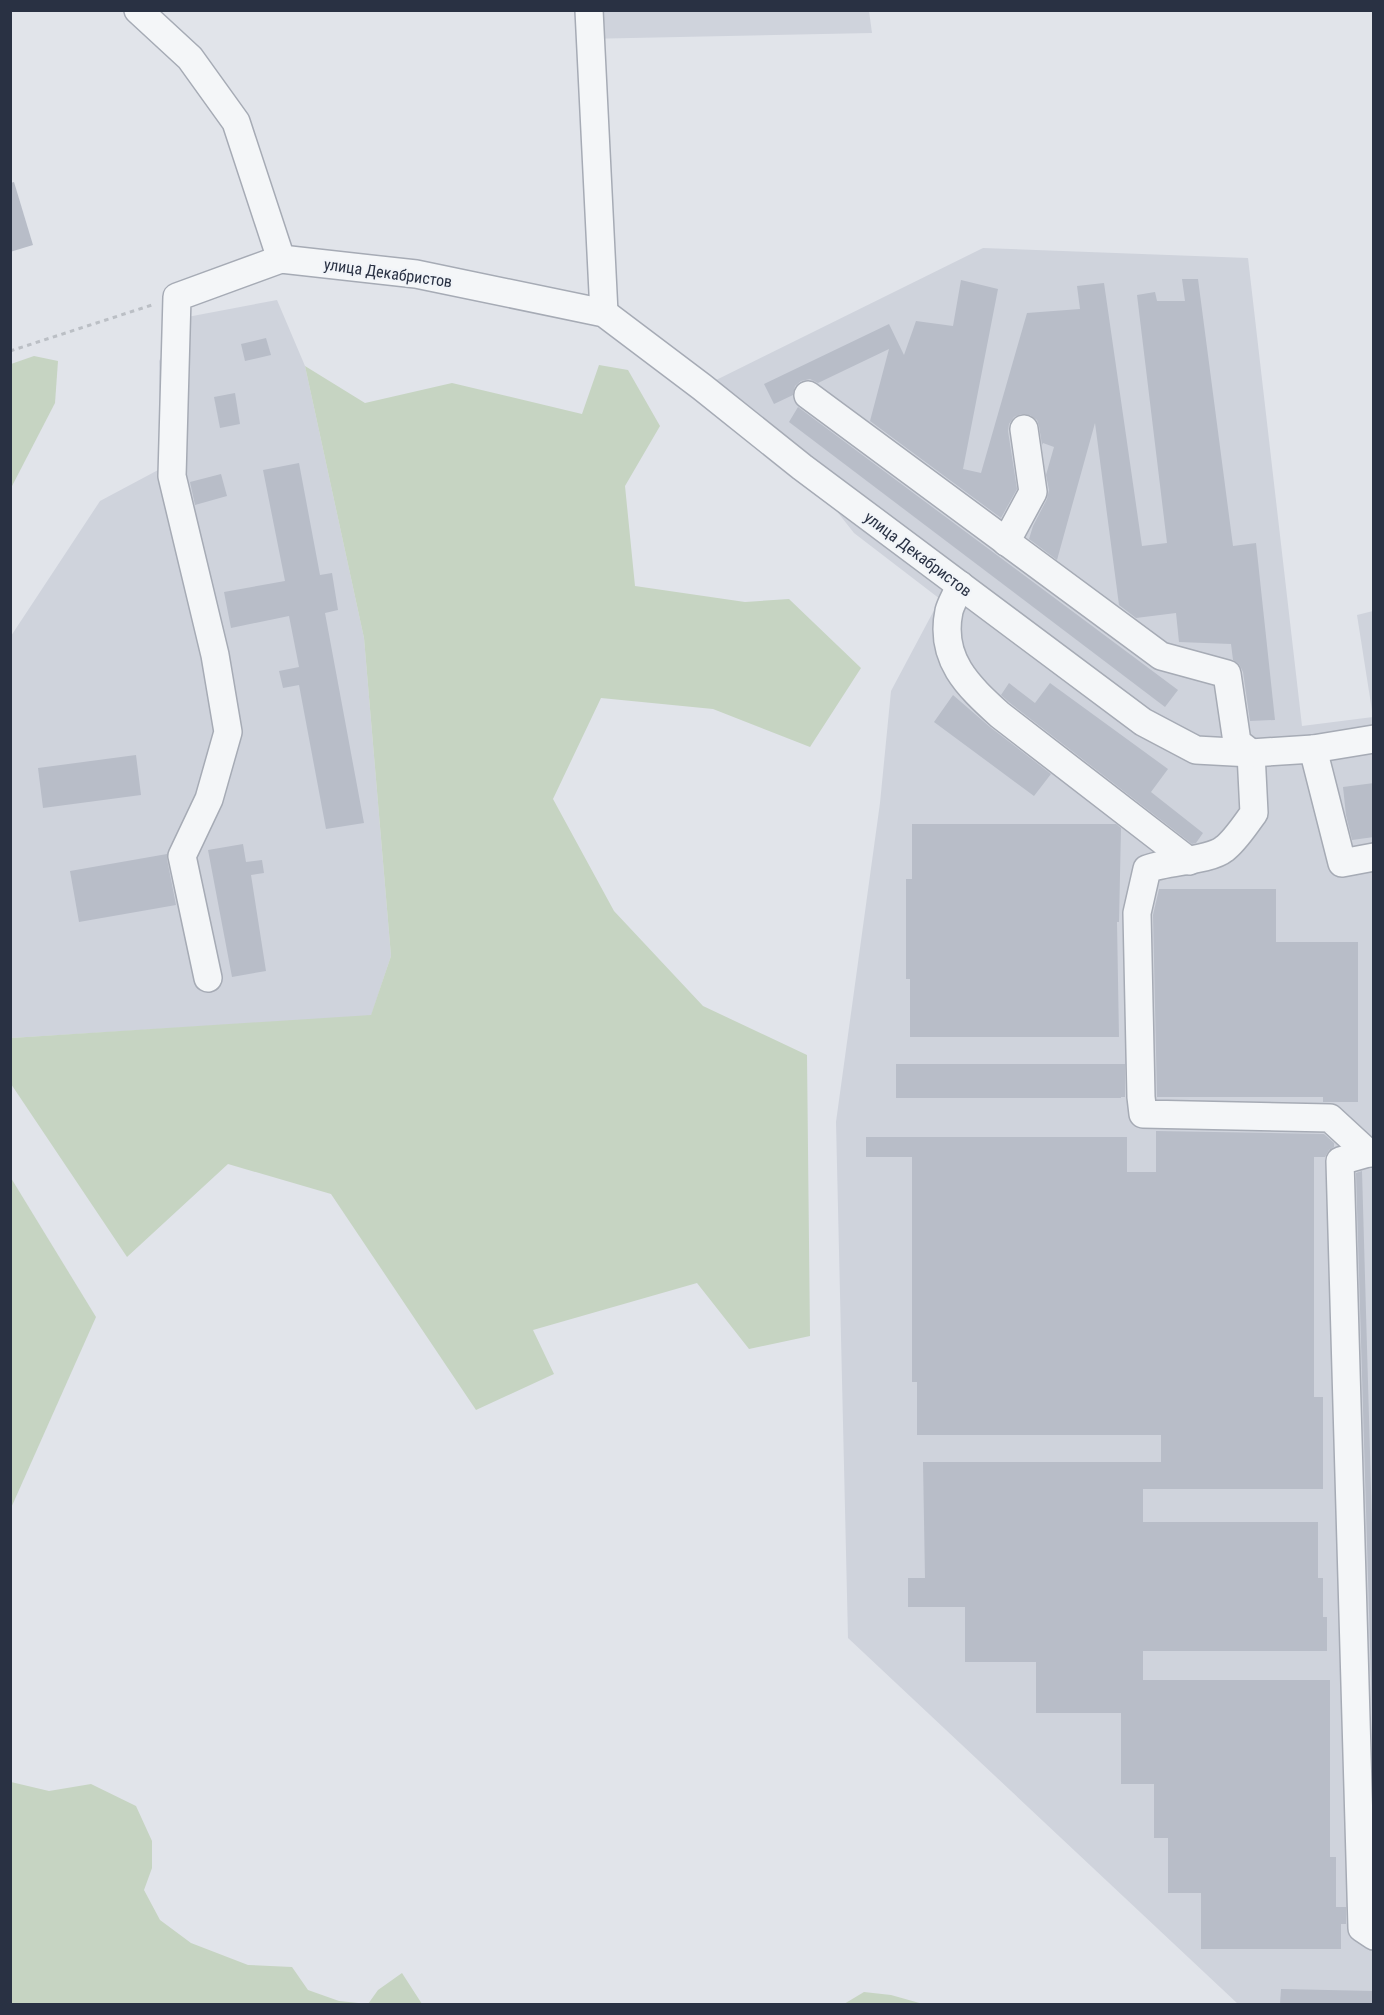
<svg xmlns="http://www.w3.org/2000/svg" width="1384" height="2015" font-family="'Roboto Condensed',sans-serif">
<rect width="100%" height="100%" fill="#e1e4ea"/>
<g fill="#cfd3dc">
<polygon points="582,11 869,11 872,33 583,39"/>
<polygon points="983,248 1248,258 1302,726 1373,717 1357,615 1373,611 1373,2004 1238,2004 848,1638 836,1122 880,803 891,691 940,599 854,533 802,467 702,387"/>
<polygon points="277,300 305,366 364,638 391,956 371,1016 11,1038 11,636 100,501 160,469 159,361 182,318"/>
</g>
<g fill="#c6d4c2">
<polygon points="34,356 58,361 55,403 11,488 11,364"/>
<polygon points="599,365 628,370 660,426 625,486 635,586 745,602 789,599 861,668 810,747 713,709 601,698 553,799 614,911 703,1006 807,1055 810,1336 749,1349 697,1283 533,1330 554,1374 476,1410 331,1194 228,1164 127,1257 11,1084 11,1038 371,1015 391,956 364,638 305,366 365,403 452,383 582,414"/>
<polygon points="11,1178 96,1317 11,1508"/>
<polygon points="11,1782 49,1791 91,1784 136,1806 152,1841 152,1868 144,1890 160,1920 191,1943 248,1965 292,1967 308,1990 339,2001 368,2004 378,1990 402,1973 422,2004 11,2004"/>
<polygon points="864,1992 891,1995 923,2004 844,2004"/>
</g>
<g fill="#b8bdc8">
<polygon points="14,182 33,245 10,252 10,183"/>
<polygon points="1182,279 1198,279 1233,546 1256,543 1275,720 1250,721 1243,672 1239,664 1233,660 1231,644 1179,642 1176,613 1136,618 1119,605 1095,423 1057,560 1029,539 1033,526 1047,499 1049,490 1046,475 1054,447 1043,443 1042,445 1039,426 1037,420 1030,415 1021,414 1014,417 1009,424 1008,431 1017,489 1001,518 870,421 889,349 818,383 810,379 801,381 795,386 793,395 774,404 764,384 889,324 904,355 916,321 953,326 961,280 998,289 963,469 981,473 1027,313 1080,309 1077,286 1104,283 1142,546 1167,543 1137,295 1155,292 1157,301 1185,301"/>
<polygon points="266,338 271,355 245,361 241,344"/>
<polygon points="235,393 240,424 220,428 214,397"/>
<polygon points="798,407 1178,690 1165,707 789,422"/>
<polygon points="299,463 320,575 332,573 338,610 325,613 364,823 326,829 299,685 283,688 279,671 299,667 289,616 231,628 224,592 285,581 263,470"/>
<polygon points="221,474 227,496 195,505 190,482"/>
<polygon points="1009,683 1035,703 1050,683 1168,769 1151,792 1203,833 1196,843 1192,844 1010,703 1001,695"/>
<polygon points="953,695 990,727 1051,774 1034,796 934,722"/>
<polygon points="136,755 141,795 43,808 38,768"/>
<polygon points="1374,783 1374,837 1352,840 1346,815 1343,787"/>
<polygon points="912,824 1116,824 1121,828 1119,922 1117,922 1119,1037 910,1037 910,979 906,979 906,879 912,879"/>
<polygon points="243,844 246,862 262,860 264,873 251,875 266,971 232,977 208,850"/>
<polygon points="167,854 167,859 176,905 79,922 70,871"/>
<polygon points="1159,889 1276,889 1276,942 1358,942 1358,1102 1323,1102 1323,1097 1157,1097 1153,915"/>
<polygon points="896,1064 1125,1064 1125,1097 1121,1097 1121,1098 896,1098"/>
<polygon points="1156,1131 1324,1134 1334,1143 1334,1147 1329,1150 1325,1157 1314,1157 1314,1397 1323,1397 1323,1489 1143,1489 1143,1522 1318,1522 1318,1578 1323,1578 1323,1617 1327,1617 1327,1651 1143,1651 1143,1680 1330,1680 1330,1857 1336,1857 1336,1907 1346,1907 1346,1924 1341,1924 1341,1949 1201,1949 1201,1893 1168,1893 1168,1838 1154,1838 1154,1784 1121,1784 1121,1713 1036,1713 1036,1662 965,1662 965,1607 908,1607 908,1578 925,1578 923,1462 1161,1462 1161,1435 917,1435 917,1382 912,1382 912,1157 866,1157 866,1137 1127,1137 1127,1172 1156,1172"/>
<polygon points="1362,1171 1374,1594 1374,1780 1356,1173"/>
<polygon points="1281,1989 1374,1991 1374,2004 1280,2004"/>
</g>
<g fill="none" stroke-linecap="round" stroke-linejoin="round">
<g stroke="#a6abb5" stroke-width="30">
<g id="minor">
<polyline points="138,10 190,58 236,122 281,259"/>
<polyline points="589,10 604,313"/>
<path d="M808 395 1161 656 1227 674 1237 742 1251 753 1254 813C1245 825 1235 841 1224 849 1209 861 1167 861 1147 869L1137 913 1141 1097 1143 1114 1330 1118 1368 1153H1374"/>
<polyline points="1006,542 1033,492 1024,429"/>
<path d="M960 585C957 594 951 603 949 611 939 659 968 686 1000 715L1189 861"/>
<polyline points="1313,749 1342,863 1374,857"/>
<polyline points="208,978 182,856 209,799 228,732 215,655 172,476 177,297 281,259 416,274 604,313 702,387 802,467 1143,722 1196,750 1251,753 1313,749 1374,739"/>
<polyline points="1368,1153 1340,1161 1362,1928 1374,1936"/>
</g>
</g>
<polyline stroke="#bbbfc5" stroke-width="3" stroke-dasharray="4.5 4.5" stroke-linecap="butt" points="10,351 155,304"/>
<use href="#minor" stroke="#f4f6f8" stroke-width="27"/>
</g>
<g text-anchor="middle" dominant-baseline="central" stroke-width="4.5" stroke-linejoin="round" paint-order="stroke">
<g font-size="16" fill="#293143" stroke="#f1f4f8">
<text transform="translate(388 273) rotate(8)">улица Декабристов</text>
<text transform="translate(918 554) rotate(37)">улица Декабристов</text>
</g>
</g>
<rect width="1384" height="2015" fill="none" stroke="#293143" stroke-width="24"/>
</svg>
